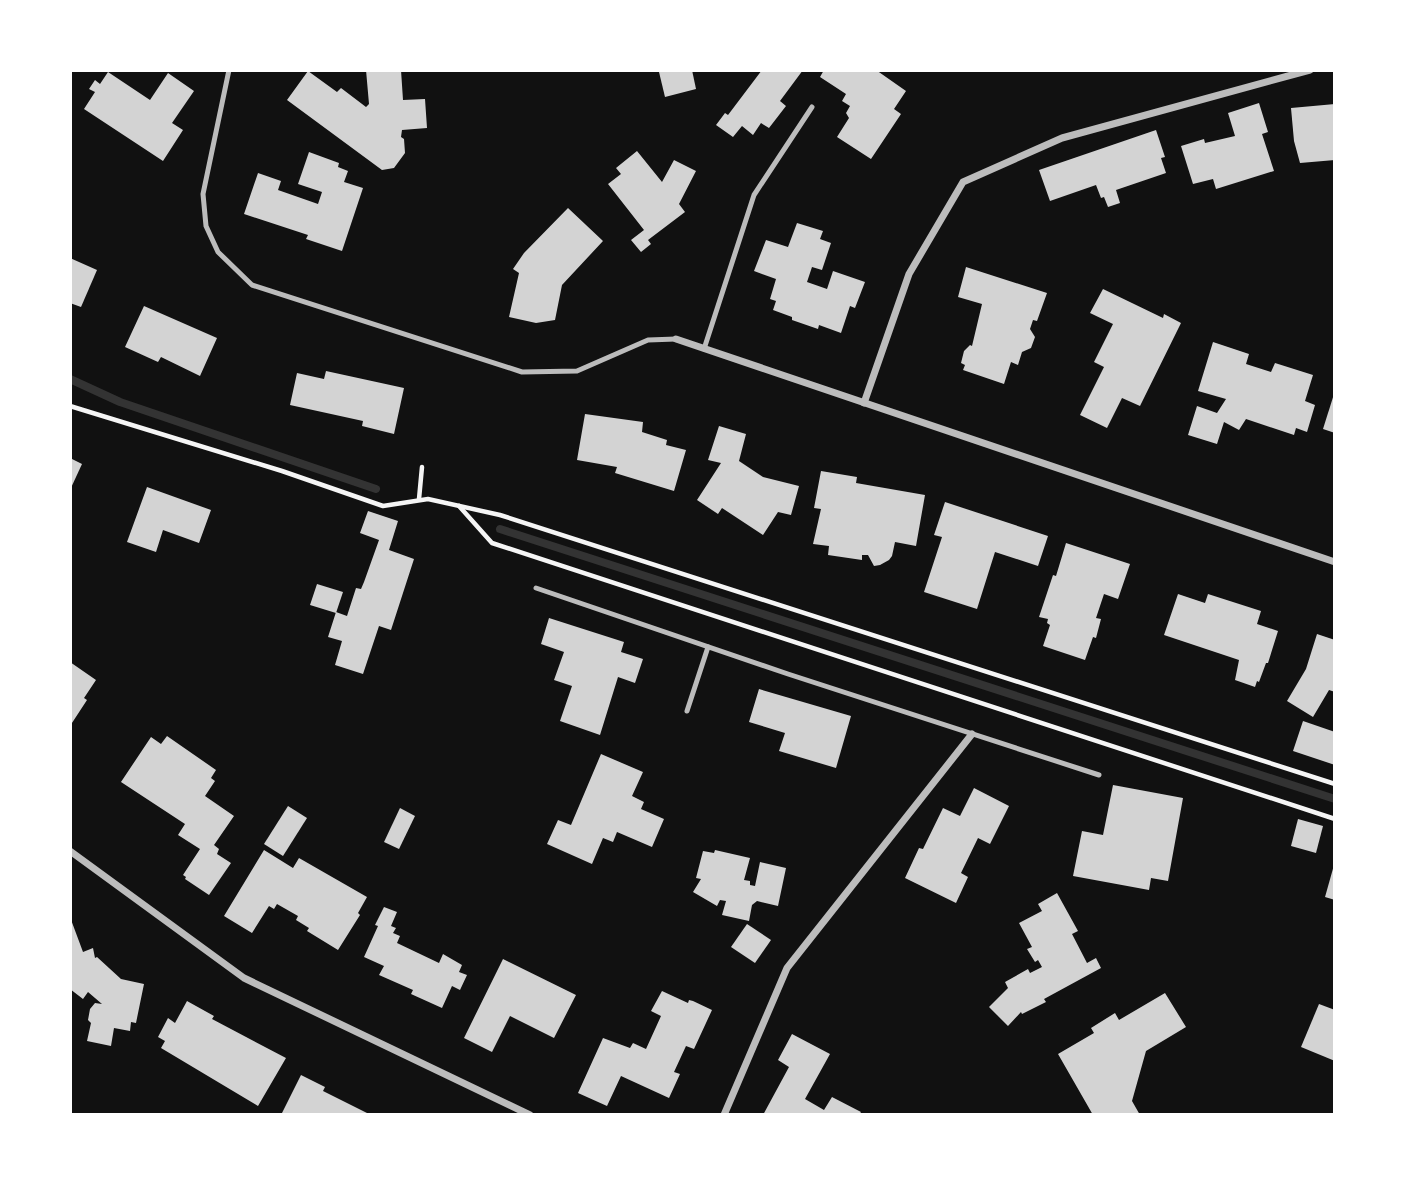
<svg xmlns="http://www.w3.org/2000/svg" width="1405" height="1185" font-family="'PT Sans Narrow',sans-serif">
<rect width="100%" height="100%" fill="#111"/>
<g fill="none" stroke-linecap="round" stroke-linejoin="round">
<g stroke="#333" stroke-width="8">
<polyline points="70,379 120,402 376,489"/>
<polyline points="500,529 1335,799"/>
</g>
</g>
<g fill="#d3d3d3">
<polygon points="366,70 401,70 403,100 425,99 427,128 402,130 401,137 404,139 405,153 394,168 382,170 287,100 308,71 337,92 341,88 366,107 369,104"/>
<polygon points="671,70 692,70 696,89 665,97 659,72"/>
<polygon points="762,70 803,70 780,101 786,106 769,128 761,123 753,135 742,126 733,137 716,125 725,113 728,115"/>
<polygon points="824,70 876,70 906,91 894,109 901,114 871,159 837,137 849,118 846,113 850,106 842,101 846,94 820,77"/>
<polygon points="108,72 150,100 168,73 194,91 172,123 183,130 163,161 84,109 95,92 89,89 95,80 100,84"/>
<polygon points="1259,103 1268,132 1262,134 1274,171 1216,189 1213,179 1193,184 1181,146 1204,139 1205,143 1235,136 1228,113"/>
<polygon points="1335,104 1335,160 1300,163 1294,141 1291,108"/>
<polygon points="1156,130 1165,157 1161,158 1166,173 1116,190 1120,203 1108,207 1104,197 1101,198 1096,185 1050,201 1039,170"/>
<polygon points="637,151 662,182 674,160 696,171 679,204 685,212 648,240 651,244 641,252 631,240 644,230 608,184 621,174 616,168"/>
<polygon points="309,152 339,163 338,167 348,171 344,182 363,188 342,251 306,239 308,235 244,214 258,173 281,181 278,190 318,204 322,192 298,184"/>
<polygon points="568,208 603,241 562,285 555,320 536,323 509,317 519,273 513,269 524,253"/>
<polygon points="797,223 823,231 820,239 831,243 822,270 812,267 807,282 827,289 833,271 865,282 855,308 850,306 841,333 819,325 818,329 792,320 792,317 773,310 776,301 770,299 776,279 754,271 766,240 788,247"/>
<polygon points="70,258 97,270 81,307 70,303"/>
<polygon points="966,267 1047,293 1037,321 1033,320 1030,329 1035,337 1031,348 1022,352 1018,365 1011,362 1004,384 963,370 965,365 961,363 964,351 970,345 972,346 982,304 958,297"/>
<polygon points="1103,289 1163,318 1164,314 1181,323 1140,406 1122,398 1107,428 1080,415 1104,367 1094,362 1113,324 1090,313"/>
<polygon points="144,306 217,338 200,376 161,357 158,362 125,347"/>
<polygon points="1213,342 1249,354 1246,364 1271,372 1275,363 1313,375 1305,401 1315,405 1307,432 1296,428 1294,435 1246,419 1239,430 1224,422 1217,444 1188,435 1197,406 1217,413 1226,399 1198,391"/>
<polygon points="326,371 404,388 394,434 362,426 363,421 290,405 297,373 324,379"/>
<polygon points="1334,394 1335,394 1335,433 1323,429"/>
<polygon points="585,414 643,422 642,432 667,440 666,445 686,450 674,491 615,473 617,467 577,460"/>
<polygon points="719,426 746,434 739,461 763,477 799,486 791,515 778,512 763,535 722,508 718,514 697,500 721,463 708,460"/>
<polygon points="70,458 82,464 70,490"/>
<polygon points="821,471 857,477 856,483 925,495 916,546 895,542 892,556 889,560 880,565 874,566 868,555 862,555 862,560 828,555 829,546 813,544 821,509 814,508"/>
<polygon points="147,487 211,510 199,543 163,530 156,552 127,542"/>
<polygon points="945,502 1048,536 1038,566 995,552 977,609 924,592 942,537 934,535"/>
<polygon points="368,511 398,521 389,550 414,559 391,630 379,626 363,674 335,665 342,641 328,637 336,612 347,616 356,588 361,589 364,582 379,540 360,533"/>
<polygon points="1066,543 1130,564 1118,599 1104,594 1096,618 1101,619 1096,638 1093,637 1085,660 1043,646 1050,625 1047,623 1048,619 1039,617 1053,575 1056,576"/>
<polygon points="317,584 343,592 336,613 310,605"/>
<polygon points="1178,594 1205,603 1208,594 1261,611 1257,624 1278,631 1268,663 1266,663 1259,682 1257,681 1255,687 1235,680 1239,660 1164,635"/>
<polygon points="549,618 624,642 621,652 643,659 635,683 618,677 600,735 560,721 572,686 554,680 564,652 541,644"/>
<polygon points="1317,634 1335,640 1335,692 1329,690 1313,717 1287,701 1306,669"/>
<polygon points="70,662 96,680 84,698 87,700 70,726"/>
<polygon points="759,689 851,716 836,768 779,751 785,733 749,722"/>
<polygon points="1303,721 1335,732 1335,765 1293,751"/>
<polygon points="167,736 216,770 211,778 215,781 205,796 234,816 214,845 219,849 217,854 231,863 209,895 185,879 186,877 183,875 200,849 178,835 185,824 121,782 151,737 161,744"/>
<polygon points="601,754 643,772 632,796 644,802 641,809 664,819 652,847 617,832 613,842 603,838 592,864 547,844 558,820 571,825"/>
<polygon points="1113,785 1183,798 1168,881 1151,878 1149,890 1073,876 1082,831 1103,835"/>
<polygon points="974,788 1009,806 990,844 978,838 961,873 968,877 956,903 905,878 919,848 923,849 943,808 960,816"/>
<polygon points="288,806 307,818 283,856 264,844"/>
<polygon points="400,808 415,816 399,849 384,842"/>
<polygon points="1298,819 1323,826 1316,853 1291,846"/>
<polygon points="264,850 293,868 299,858 367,897 358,913 360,915 338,950 307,931 309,928 296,920 298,916 277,904 274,909 269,906 252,933 224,916"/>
<polygon points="715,850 750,858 744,880 750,881 750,885 755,886 760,862 786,868 778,906 757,901 752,905 749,921 722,915 726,901 720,900 717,906 693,892 701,879 696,878 703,851 714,853"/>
<polygon points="1334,865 1335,865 1335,900 1325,897"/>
<polygon points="1057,893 1078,931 1072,934 1087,963 1096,958 1101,968 1044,999 1046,1002 1022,1014 1021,1012 1008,1026 989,1007 1008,988 1005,982 1028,969 1030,973 1042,967 1038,960 1035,962 1027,949 1032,947 1019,923 1042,911 1038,904"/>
<polygon points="384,907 397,912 391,926 396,928 393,933 400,936 397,943 439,963 443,954 462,965 459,972 467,975 460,990 452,986 442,1008 411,994 413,990 379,975 384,966 364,957 378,926 375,925"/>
<polygon points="70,917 83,952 93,948 95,958 97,957 121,979 144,984 136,1023 131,1022 130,1031 114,1028 111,1046 87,1041 91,1023 88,1020 90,1009 95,1003 102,1004 88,992 83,999 70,989"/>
<polygon points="747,924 771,940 755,963 731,947"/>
<polygon points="503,959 576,995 554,1038 510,1016 492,1052 464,1038"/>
<polygon points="662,991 688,1003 689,1000 693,1001 712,1010 694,1049 686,1046 674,1072 680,1074 669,1098 621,1076 607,1106 578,1093 603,1038 630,1048 633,1043 646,1049 661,1016 651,1011"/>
<polygon points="1165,993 1186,1027 1146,1051 1132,1101 1140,1115 1093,1115 1058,1054 1094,1033 1091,1028 1115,1013 1119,1020"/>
<polygon points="187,1001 214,1016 212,1019 286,1058 258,1106 161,1048 165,1041 158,1037 168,1018 175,1023"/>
<polygon points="1319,1004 1335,1010 1335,1061 1301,1047"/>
<polygon points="792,1034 830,1054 805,1099 824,1110 832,1097 861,1112 859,1115 763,1115 789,1067 778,1060"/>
<polygon points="301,1075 325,1087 323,1091 371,1115 281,1115"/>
</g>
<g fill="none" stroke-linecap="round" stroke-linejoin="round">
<g stroke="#f5f5f5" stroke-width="4.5">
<polyline points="70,406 282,471 383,506 428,499 500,515 1335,784"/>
<polyline points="419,499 422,467"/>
<polyline points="459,506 492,543 1335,819"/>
</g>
<g stroke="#bcbcbc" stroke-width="5">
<polyline points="229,70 203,194 206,226 218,252 252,285 522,372 577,371 648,340 676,339"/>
<polyline points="704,349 754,195 812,107"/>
<polyline points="536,588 788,674 1099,775"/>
<polyline points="687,711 708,647"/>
</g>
<g stroke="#bcbcbc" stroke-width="7">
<polyline points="676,339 1335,562"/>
<polyline points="864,403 909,274 963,182 1062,138 1310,70"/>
<polyline points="70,851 244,978 530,1115"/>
<polyline points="724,1115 787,968 972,734"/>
</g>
</g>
<rect width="1405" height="1185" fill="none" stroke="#ffffff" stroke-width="144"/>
</svg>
